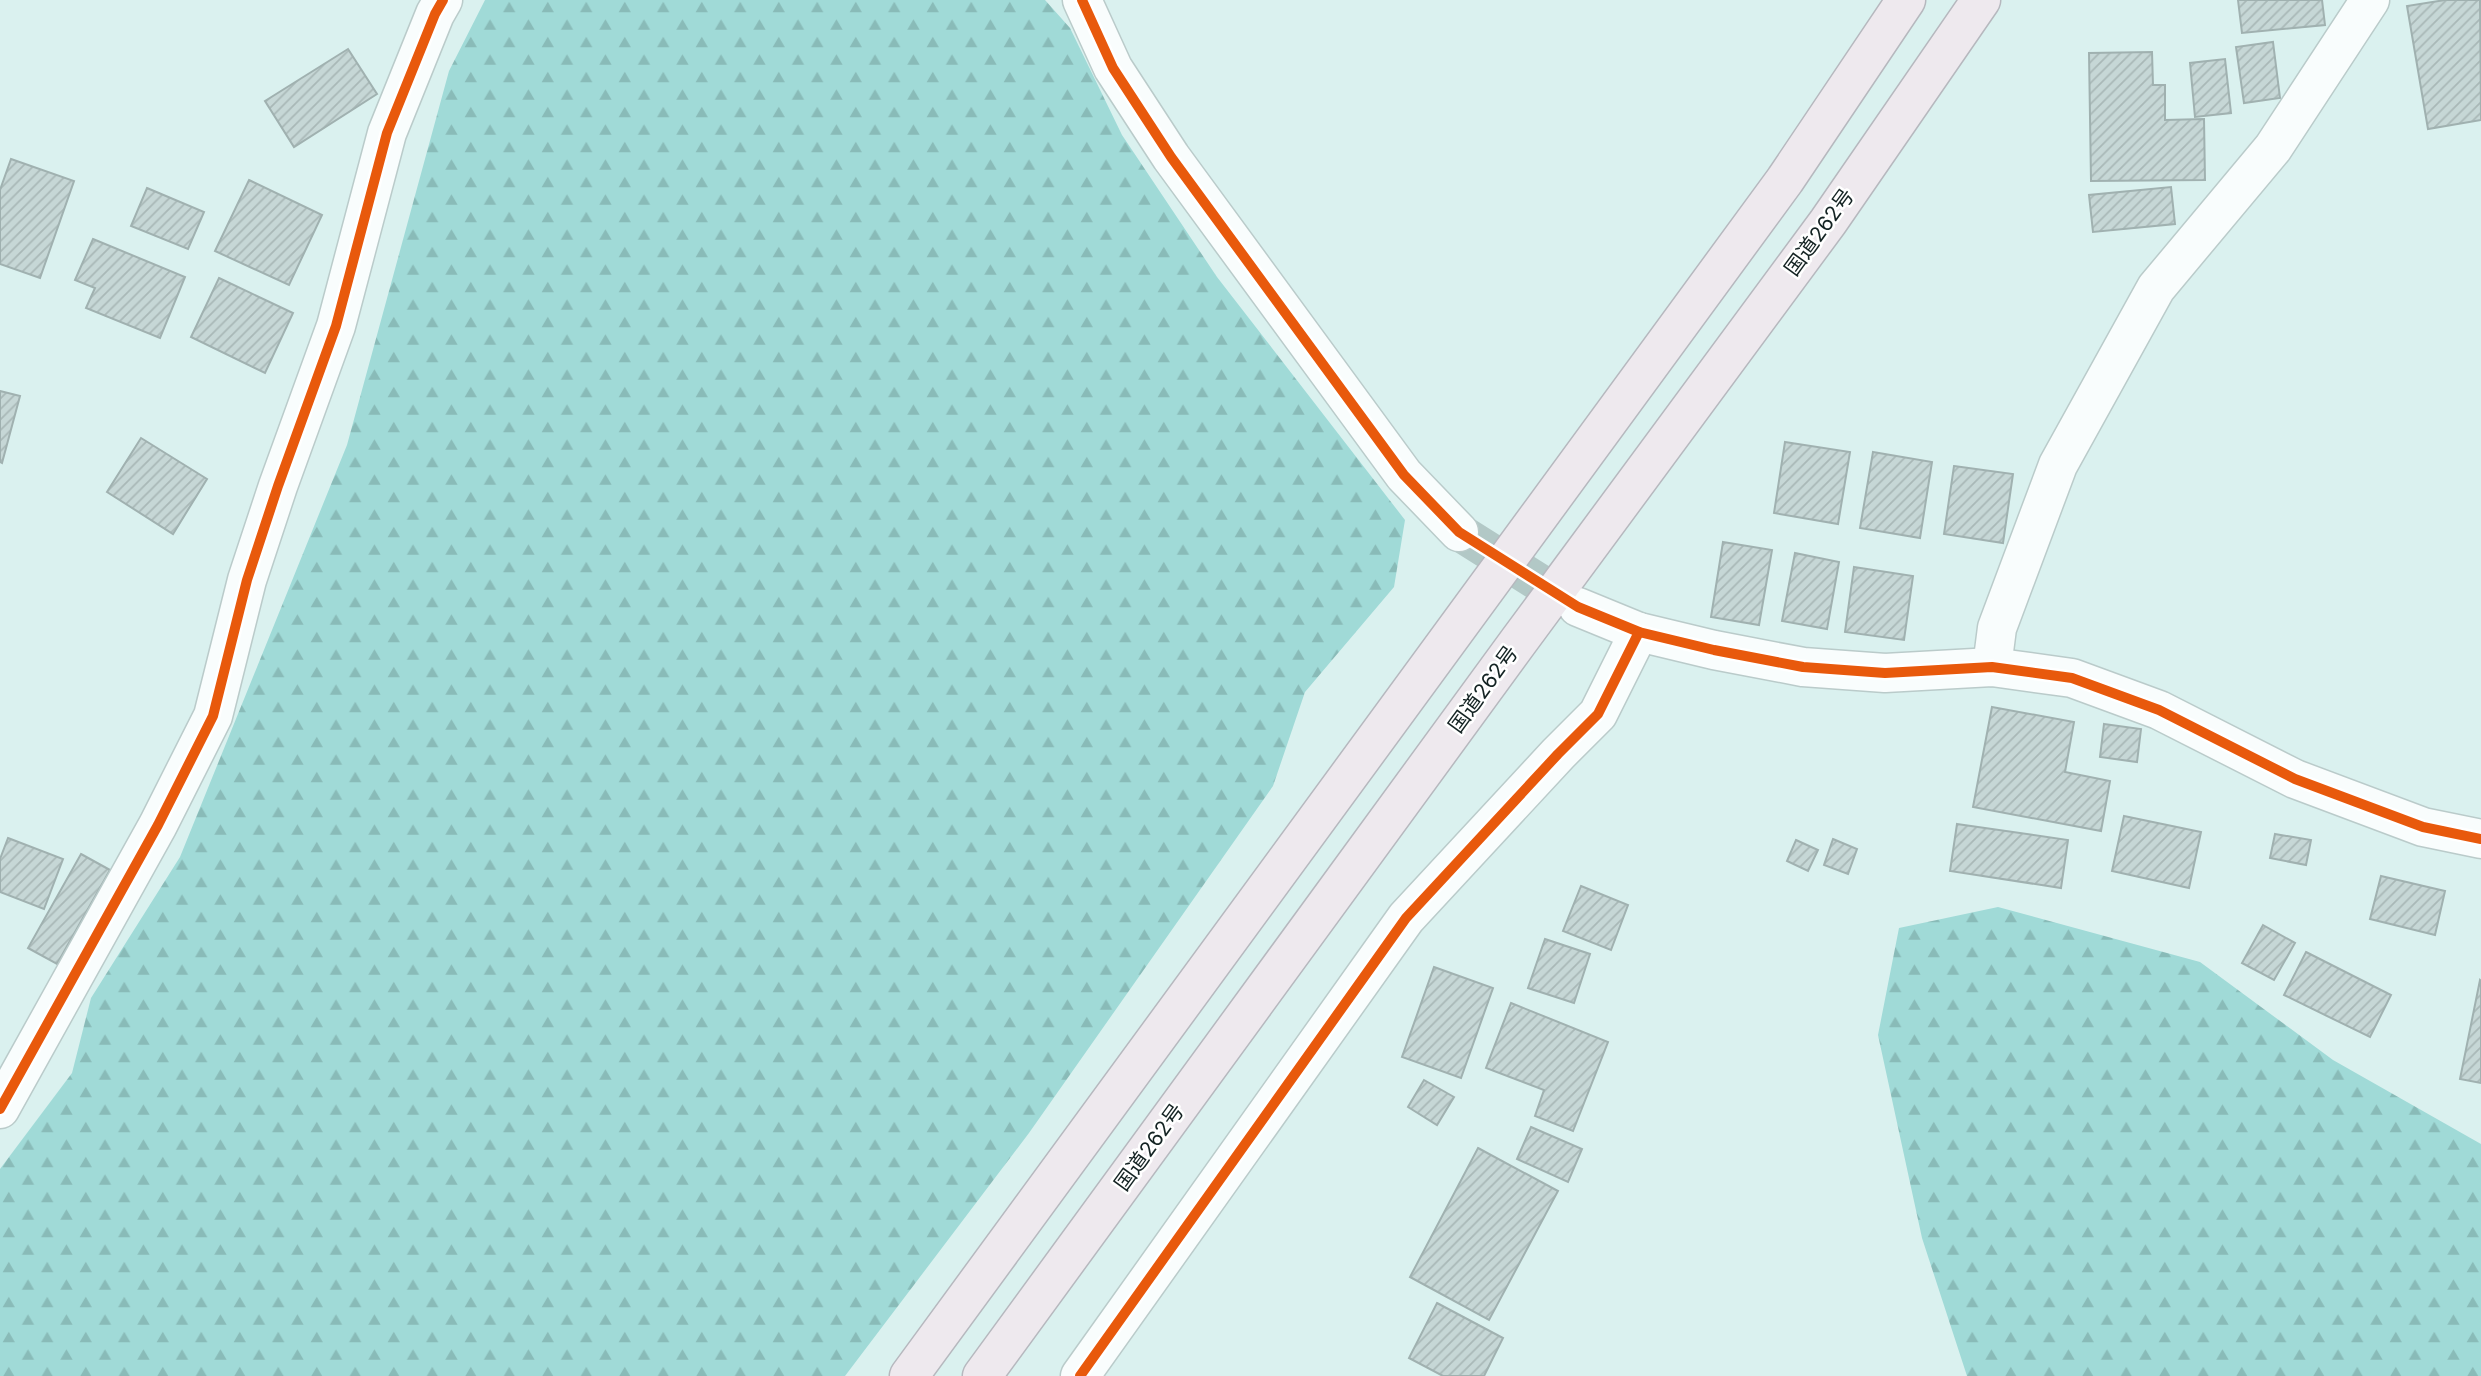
<svg xmlns="http://www.w3.org/2000/svg" width="2481" height="1376" font-family="Inter,'Noto Sans JP',sans-serif">
<defs>
<pattern id="forest-firs" width="22" height="20" patternUnits="userSpaceOnUse" patternTransform="scale(1.75)"><rect width="22" height="20" fill="#a0dad7"/><path d="M5 1l3.5 6h-7zM16 11l3.5 6h-7z" fill="#89bbb8"/></pattern>
<pattern id="building-hatch" width="6" height="6" patternUnits="userSpaceOnUse" patternTransform="scale(1.75)"><rect width="6" height="6" fill="#c6d7d6"/><path d="M-1 1l2-2M0 6l6-6M5 7l2-2" fill="none" stroke="#a9b8b7"/></pattern>
</defs>
<rect width="100%" height="100%" fill="#daf1ef"/>
<g fill="url(#forest-firs)">
<polygon points="485,0 1045,0 1070,28 1122,135 1217,277 1405,520 1394,587 1305,692 1273,786 1029,1133 845,1376 0,1376 0,1169 72,1073 91,998 180,857 347,445 449,71"/>
<polygon points="1998,907 2200,962 2333,1060 2481,1144 2481,1376 1967,1376 1922,1238 1878,1035 1899,928"/>
</g>
<g fill="url(#building-hatch)" stroke="#a0b1b0" stroke-width="2">
<polygon points="2238,0 2322,0 2325,25 2242,33"/>
<polygon points="2445,0 2480,0 2481,120 2428,129 2407,6"/>
<polygon points="2273,42 2280,98 2244,103 2236,47"/>
<polygon points="348,49 377,94 294,147 265,101"/>
<polygon points="2152,52 2153,85 2165,85 2165,120 2204,119 2205,180 2091,181 2089,53"/>
<polygon points="2225,59 2231,113 2195,117 2190,63"/>
<polygon points="11,159 74,181 40,278 0,264 0,190"/>
<polygon points="249,180 322,215 289,285 215,251"/>
<polygon points="2171,187 2175,224 2093,232 2089,195"/>
<polygon points="147,188 204,212 188,249 131,226"/>
<polygon points="93,239 185,277 160,338 86,308 95,288 75,280"/>
<polygon points="219,278 293,313 265,373 191,337"/>
<polygon points="0,391 20,396 2,463 0,462"/>
<polygon points="141,438 207,479 173,534 107,492"/>
<polygon points="1785,442 1850,452 1838,524 1774,513"/>
<polygon points="1873,452 1932,462 1920,538 1860,528"/>
<polygon points="1954,466 2013,474 2003,543 1944,534"/>
<polygon points="1723,542 1772,550 1759,625 1711,617"/>
<polygon points="1795,553 1839,562 1827,629 1782,621"/>
<polygon points="1854,567 1913,576 1904,640 1845,632"/>
<polygon points="1992,707 2074,722 2065,772 2110,781 2101,831 1973,807"/>
<polygon points="2104,724 2141,729 2137,762 2100,757"/>
<polygon points="2124,816 2201,832 2189,888 2112,871"/>
<polygon points="1957,824 2068,840 2061,888 1950,871"/>
<polygon points="2275,834 2311,840 2306,865 2270,858"/>
<polygon points="8,838 63,859 44,909 0,892 0,859"/>
<polygon points="1833,839 1857,849 1848,874 1824,865"/>
<polygon points="1796,840 1818,850 1808,871 1787,861"/>
<polygon points="81,854 110,870 57,964 28,948"/>
<polygon points="2381,876 2445,891 2435,935 2370,919"/>
<polygon points="1581,886 1628,905 1611,950 1563,931"/>
<polygon points="2263,925 2295,943 2274,980 2242,963"/>
<polygon points="1545,939 1590,954 1574,1003 1528,988"/>
<polygon points="2306,952 2391,995 2370,1037 2284,995"/>
<polygon points="1434,967 1493,988 1461,1078 1402,1057"/>
<polygon points="2480,980 2481,981 2481,1083 2460,1079"/>
<polygon points="1511,1003 1608,1042 1573,1131 1535,1116 1544,1090 1486,1068"/>
<polygon points="1424,1080 1454,1097 1437,1125 1408,1107"/>
<polygon points="1531,1127 1582,1149 1568,1182 1517,1159"/>
<polygon points="1478,1148 1558,1191 1489,1320 1410,1277"/>
<polygon points="1437,1303 1503,1338 1484,1376 1443,1376 1409,1358"/>
</g>
<g fill="none" stroke-linecap="round" stroke-linejoin="round">
<polyline stroke="#b2c8c6" stroke-width="38" stroke-dasharray="38 19" stroke-linecap="butt" points="1459,532 1578,607"/>
<g stroke="#bacbca" stroke-width="41">
<g id="street">
<polyline points="1082,0 1113,68 1171,157 1404,475 1459,532"/>
<polyline points="1992,667 1997,628 2058,465 2156,288 2273,148 2370,0"/>
<polyline points="0,1109 158,825 213,716 247,580 278,486 336,326 387,133 435,14 443,0"/>
<polyline points="1080,1376 1406,918 1558,754 1598,714 1639,632"/>
</g>
</g>
<g stroke="#bacbca" stroke-width="41">
<polyline id="secondary" points="1578,607 1639,632 1714,650 1803,667 1885,673 1992,667 2072,678 2159,710 2295,779 2423,827 2481,839"/>
</g>
<g stroke="#b6b8be" stroke-width="41">
<g id="highway">
<polyline points="909,1376 1785,180 1906,0"/>
<polyline points="982,1376 1518,642 1828,222 1981,0"/>
</g>
</g>
<use href="#street" stroke="#f9fdfd" stroke-width="38"/>
<use href="#secondary" stroke="#f9fdfd" stroke-width="38"/>
<use href="#highway" stroke="#eee9ee" stroke-width="38"/>
<g stroke="#fff" stroke-width="15">
<g id="cycleway">
<polyline points="1082,0 1113,68 1171,157 1404,475 1459,532 1578,607 1639,632 1714,650 1803,667 1885,673 1992,667 2072,678 2159,710 2295,779 2423,827 2481,839"/>
<polyline points="0,1109 158,825 213,716 247,580 278,486 336,326 387,133 435,14 443,0"/>
<polyline points="1080,1376 1406,918 1558,754 1598,714 1639,632"/>
</g>
</g>
<use href="#cycleway" stroke="#e8590c" stroke-width="10"/>
</g>
<g text-anchor="middle" dominant-baseline="central" stroke-width="5" stroke-linejoin="round" paint-order="stroke">
<g font-size="21" fill="#142323" stroke="#fff">
<text transform="translate(1819 232) rotate(-54)">国道262号</text>
<text transform="translate(1483 689) rotate(-54)">国道262号</text>
<text transform="translate(1149 1147) rotate(-54)">国道262号</text>
</g>
</g>
</svg>
